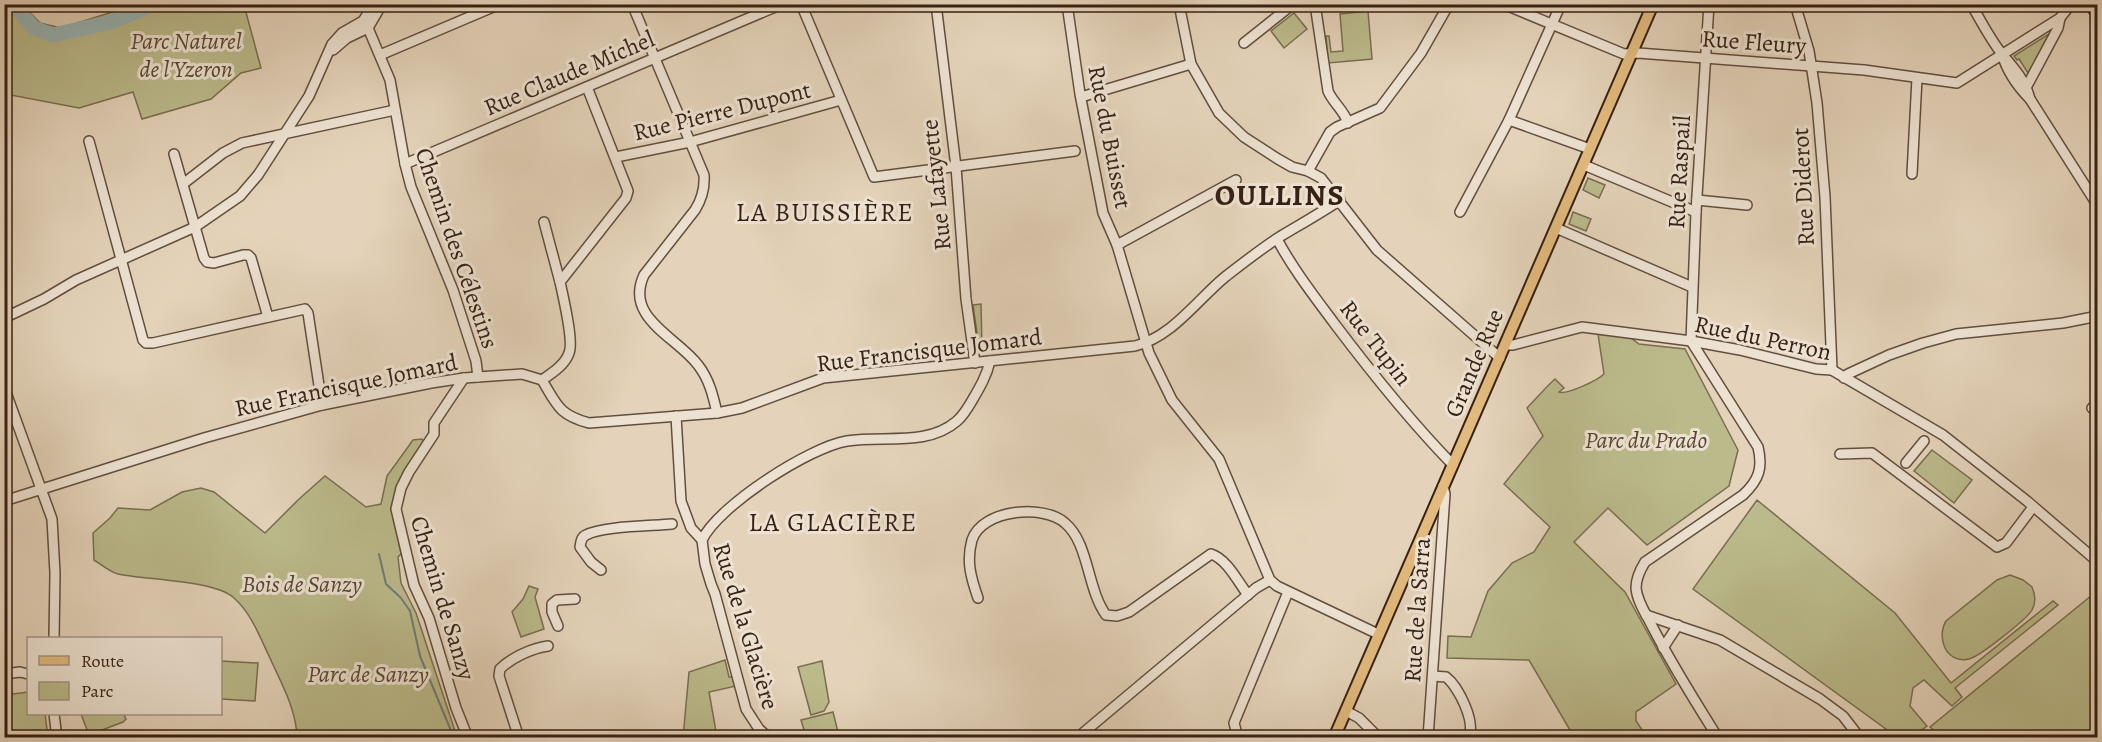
<svg xmlns="http://www.w3.org/2000/svg" width="2102" height="742" font-family="Alegreya,serif">
<rect width="100%" height="100%" fill="#e4d3ba"/>
<filter id="stains"><feTurbulence type="fractalNoise" baseFrequency=".00333" numOctaves="4"/><feColorMatrix values="0 0 0 0 .2 0 0 0 0 .09 0 0 0 0 .02 0 0 0 .5 -.17"/></filter>
<radialGradient id="worn" r=".72"><stop offset=".6" stop-color="#630" stop-opacity="0"/><stop offset="1" stop-color="#630" stop-opacity=".3"/></radialGradient>
<g fill="#bbba8b" stroke="#796e50" stroke-width="1.5">
<polygon points="4,5 23,5 40,23 61,28 135,5 244,5 261,68 241,73 211,99 142,119 133,92 79,108 5,94"/>
<polygon points="1368,11 1372,59 1328,63 1326,36 1329,36 1331,52 1343,51 1340,14"/>
<polygon points="1294,13 1307,29 1284,48 1271,31"/>
<polygon points="2052,32 2030,76 2019,59 2017,60 2014,56"/>
<polygon points="1588,178 1605,185 1599,198 1583,190"/>
<polygon points="1573,212 1591,219 1586,231 1569,224"/>
<polygon points="981,304 982,347 979,347 973,305"/>
<path d="M1598 334 1631 338 1639 344 1685 349 1738 450 1729 486 1647 545 1608 508 1574 542 1625 592 1676 684 1636 712V721L1647 737H1574L1529 660 1447 658 1448 636 1471 637 1488 591 1512 563 1534 552 1550 527 1504 484 1543 436 1527 408C1536 399 1544 389 1555 379L1564 388 1559 392C1567 395 1598 380 1604 374Z"/>
<path d="M422 439 425 446 394 509 401 554 398 557 401 583 416 613 457 737H297C296 708 281 683 269 656 259 635 251 613 234 598 215 580 145 580 118 574 110 572 102 565 94 560L93 533 110 518 118 508 150 510 182 492 201 488 214 492 265 533 298 500 325 476 366 507 381 504 387 476 413 440Z"/>
<polygon points="1932,450 1972,480 1954,503 1914,471"/>
<polygon points="1757,500 1895,613 1951,683 2053,601 2058,605 1955,688 1962,697 1952,706 1924,680 1913,688 1910,706 1927,726 1912,737 1897,737 1693,589"/>
<path d="M2010 575 2023 580 2032 587C2035 594 2036 603 2032 610 2027 619 1979 657 1969 659 1946 664 1936 638 1946 621L1997 580Z"/>
<polygon points="529,586 538,589 535,597 544,629 521,637 512,612 523,599"/>
<polygon points="2097,591 2097,737 1942,737 1930,727"/>
<polygon points="725,660 729,677 734,677 736,686 709,692 717,737 683,738 689,672"/>
<polygon points="220,661 258,663 255,701 221,699"/>
<polygon points="822,661 829,702 824,711 811,715 798,667"/>
<polygon points="28,692 28,714 45,714 48,737 5,737 5,695"/>
<polygon points="833,712 838,732 817,737 806,737 801,720"/>
<polygon points="81,714 127,714 124,715 126,719 123,722 89,735"/>
</g>
<g fill="none" stroke-linecap="round" stroke-linejoin="round">
<polyline stroke="#717a77" stroke-width="2" points="379,554 386,584 401,598 410,611 420,656 454,738"/>
<polyline stroke="#98b6b8" stroke-width="15" points="13,4 34,28 53,35 111,22 154,4"/>
<g stroke="#624e3e" stroke-width="12">
<g id="minor">
<path d="M632 4 704 175C705 189 702 199 695 210L644 275C624 318 677 337 698 365 709 379 713 395 717 413"/>
<polyline points="801,4 874,177 1075,151"/>
<polyline points="936,4 956,167 966,299 975,363"/>
<polyline points="1067,4 1080,94 1103,213 1117,245 1149,353 1172,400 1219,459 1270,580 1277,586 1378,634"/>
<polyline points="1179,4 1191,64 1219,113 1244,137 1278,159 1292,167 1308,171 1321,178 1377,250 1500,358"/>
<path d="M1315 4 1328 91C1333 103 1344 110 1348 123"/>
<polyline points="1503,4 1624,54 1638,53 1864,70 1957,83 2060,18 2071,4"/>
<polyline points="1795,4 1809,51 1817,103 1825,197 1832,370"/>
<path d="M1971 4C1981 21 1990 39 2002 54 2014 68 2025 80 2030 99"/>
<polyline points="2089,4 2098,17"/>
<polyline points="363,21 368,28 390,80 405,164 411,187 453,290 476,361 478,377"/>
<polyline points="1244,43 1293,4"/>
<polyline points="333,50 347,38 368,28 382,4"/>
<path d="M2002 54C2007 71 2017 86 2030 99L2098 206"/>
<polyline points="380,55 500,4"/>
<polyline points="2027,86 2058,28 2060,18"/>
<polyline points="1081,97 1191,64"/>
<polyline points="1509,120 1590,149"/>
<polyline points="89,141 143,340 146,343 153,343 305,309 308,313 322,405"/>
<polyline points="174,154 204,258 207,262 214,263 243,255 248,255 251,258 268,317"/>
<polyline points="616,157 690,142 841,100"/>
<polyline points="405,164 782,4"/>
<polyline points="1584,165 1696,212"/>
<polyline points="1308,171 1330,132 1337,127 1380,108 1421,53 1449,4"/>
<polyline points="1912,174 1917,78"/>
<polyline points="183,184 223,153 242,143 395,110"/>
<polyline points="1697,200 1747,205"/>
<polyline points="1460,212 1509,120 1561,4"/>
<polyline points="544,222 560,282"/>
<polyline points="1556,228 1692,287"/>
<path d="M1277 239C1293 269 1314 296 1334 323 1371 372 1410 421 1453 465"/>
<polyline points="1117,245 1236,180"/>
<polyline points="4,318 44,299 76,280 195,227 240,196 258,175 309,96 332,44 342,33 363,21 374,4"/>
<path d="M1691 341 1758 447C1763 468 1759 480 1743 495L1645 562C1640 570 1636 578 1636 588 1637 601 1646 614 1652 626 1672 665 1695 701 1718 738"/>
<polyline points="1691,341 1696,212 1709,4"/>
<polyline points="1505,345 1513,345 1582,327 1691,341 1740,350 1816,369 1832,370 1943,435 2027,501 2098,562"/>
<polyline points="464,378 434,423 434,434 409,472 401,488 396,509 414,585 429,618 456,708 468,738"/>
<polyline points="1844,378 1848,374 1889,355 1923,343 1956,334 2063,323 2098,316"/>
<path d="M542 380C552 373 565 365 569 353 574 342 563 296 560 282L626 198 628 191 587 87"/>
<polyline points="4,387 52,519 55,573 54,638"/>
<polyline points="2092,408 2098,407"/>
<polyline points="676,416 681,501 691,528 702,540 705,564 711,584 715,594 746,709 759,729 769,738"/>
<polyline points="1840,454 1872,453 1997,547 2006,543 2033,507"/>
<polyline points="1906,463 1924,441"/>
<path d="M4 501 204 438 322 405 431 383 464 378 522 374 542 380C557 405 559 415 589 423L717 413 742 408 823 378 1135 346C1172 337 1197 300 1225 277 1243 263 1262 248 1281 236 1301 224 1321 213 1340 200"/>
<path d="M702 540C719 505 810 447 847 441 883 435 927 447 957 421 964 415 969 406 973 399 980 387 987 375 990 361"/>
<path d="M601 570 591 562 580 547C581 542 581 537 586 535 602 526 652 526 672 524"/>
<path d="M978 598C971 578 966 561 972 540 982 509 1044 504 1065 523 1089 543 1087 589 1106 615L1117 616 1129 612 1211 554C1227 559 1238 582 1248 595"/>
<polyline points="1646,615 1720,640 1820,699 1843,716 1860,738"/>
<polyline points="558,626 552,612 552,604 557,600 575,599"/>
<polyline points="1663,648 1678,625"/>
<polyline points="4,674 20,672 28,674"/>
<path d="M1433 676 1446 677C1458 686 1477 723 1468 738"/>
<polyline points="1346,711 1359,718 1379,738"/>
<polyline points="54,714 57,738"/>
<path d="M519 738 499 676 500 669C511 658 532 648 548 646"/>
<polyline points="1077,738 1256,588 1270,580"/>
<polyline points="1238,738 1234,723 1288,592"/>
<polyline points="1428,738 1445,494 1443,486"/>
</g>
</g>
<g stroke="#372115" stroke-width="14">
<polyline id="major" points="1334,738 1653,4"/>
</g>
<use href="#minor" stroke="#ede2d2" stroke-width="9"/>
<use href="#major" stroke="#e2ba7d" stroke-width="10"/>
</g>
<g text-anchor="middle" dominant-baseline="central" stroke-width="6" stroke-linejoin="round" paint-order="stroke">
<g font-size="24" font-style="italic" fill="#584732" stroke="#ede2d2">
<text x="186" y="41">Parc Naturel<tspan x="186" dy="28">de l'Yzeron</tspan></text>
<text x="1646" y="440">Parc du Prado</text>
<text x="302" y="584">Bois de Sanzy</text>
<text x="368" y="674">Parc de Sanzy</text>
</g>
<g font-size="24" fill="#372115" stroke="#ede2d2">
<text transform="translate(1754 42) rotate(4)">Rue Fleury</text>
<text transform="translate(569 73) rotate(-23)">Rue Claude Michel</text>
<text transform="translate(722 111) rotate(-14)">Rue Pierre Dupont</text>
<text transform="translate(1110 137) rotate(79)">Rue du Buisset</text>
<text transform="translate(1679 172) rotate(-87)">Rue Raspail</text>
<text transform="translate(936 185) rotate(-96)">Rue Lafayette</text>
<text transform="translate(1803 187) rotate(-93)">Rue Diderot</text>
<text transform="translate(457 248) rotate(71)">Chemin des Célestins</text>
<text transform="translate(1763 338) rotate(12)">Rue du Perron</text>
<text transform="translate(1376 343) rotate(52)">Rue Tupin</text>
<text transform="translate(929 350) rotate(-7)">Rue Francisque Jomard</text>
<text transform="translate(1474 363) rotate(-67)">Grande Rue</text>
<text transform="translate(346 385) rotate(-12)">Rue Francisque Jomard</text>
<text transform="translate(443 598) rotate(73)">Chemin de Sanzy</text>
<text transform="translate(1417 610) rotate(-86)">Rue de la Sarra</text>
<text transform="translate(746 626) rotate(73)">Rue de la Glacière</text>
</g>
<g font-size="26" letter-spacing="1.5" fill="#372115" stroke="#ede2d2">
<text x="825" y="212">LA BUISSIÈRE</text>
<text x="833" y="522">LA GLACIÈRE</text>
</g>
<g font-size="30" font-weight="bold" letter-spacing="1.5" fill="#372115" stroke="#ede2d2">
<text x="1280" y="195">OULLINS</text>
</g>
</g>
<rect width="2102" height="742" fill="none" stroke="#e4d3ba" stroke-width="24"/>
<rect x="6" y="6" width="2090" height="730" fill="none" stroke="#372115" stroke-width="3"/>
<rect x="12" y="12" width="2078" height="718" fill="none" stroke="#372115" stroke-width="1.5"/>
<rect x="27" y="637" width="195" height="78" fill="#ede2d2" stroke="#a49586" stroke-width="1.5"/>
<rect x="39" y="656" width="30" height="9" fill="#e2ba7d" stroke="#a49586" stroke-width="1.5"/>
<text x="81" y="667" font-size="18" fill="#372115">Route</text>
<rect x="39" y="682" width="30" height="18" fill="#bbba8b" stroke="#a49586" stroke-width="1.5"/>
<text x="81" y="697" font-size="18" fill="#372115">Parc</text>
<rect width="100%" height="100%" filter="url(#stains)"/>
<rect width="100%" height="100%" fill="url(#worn)"/>
</svg>
